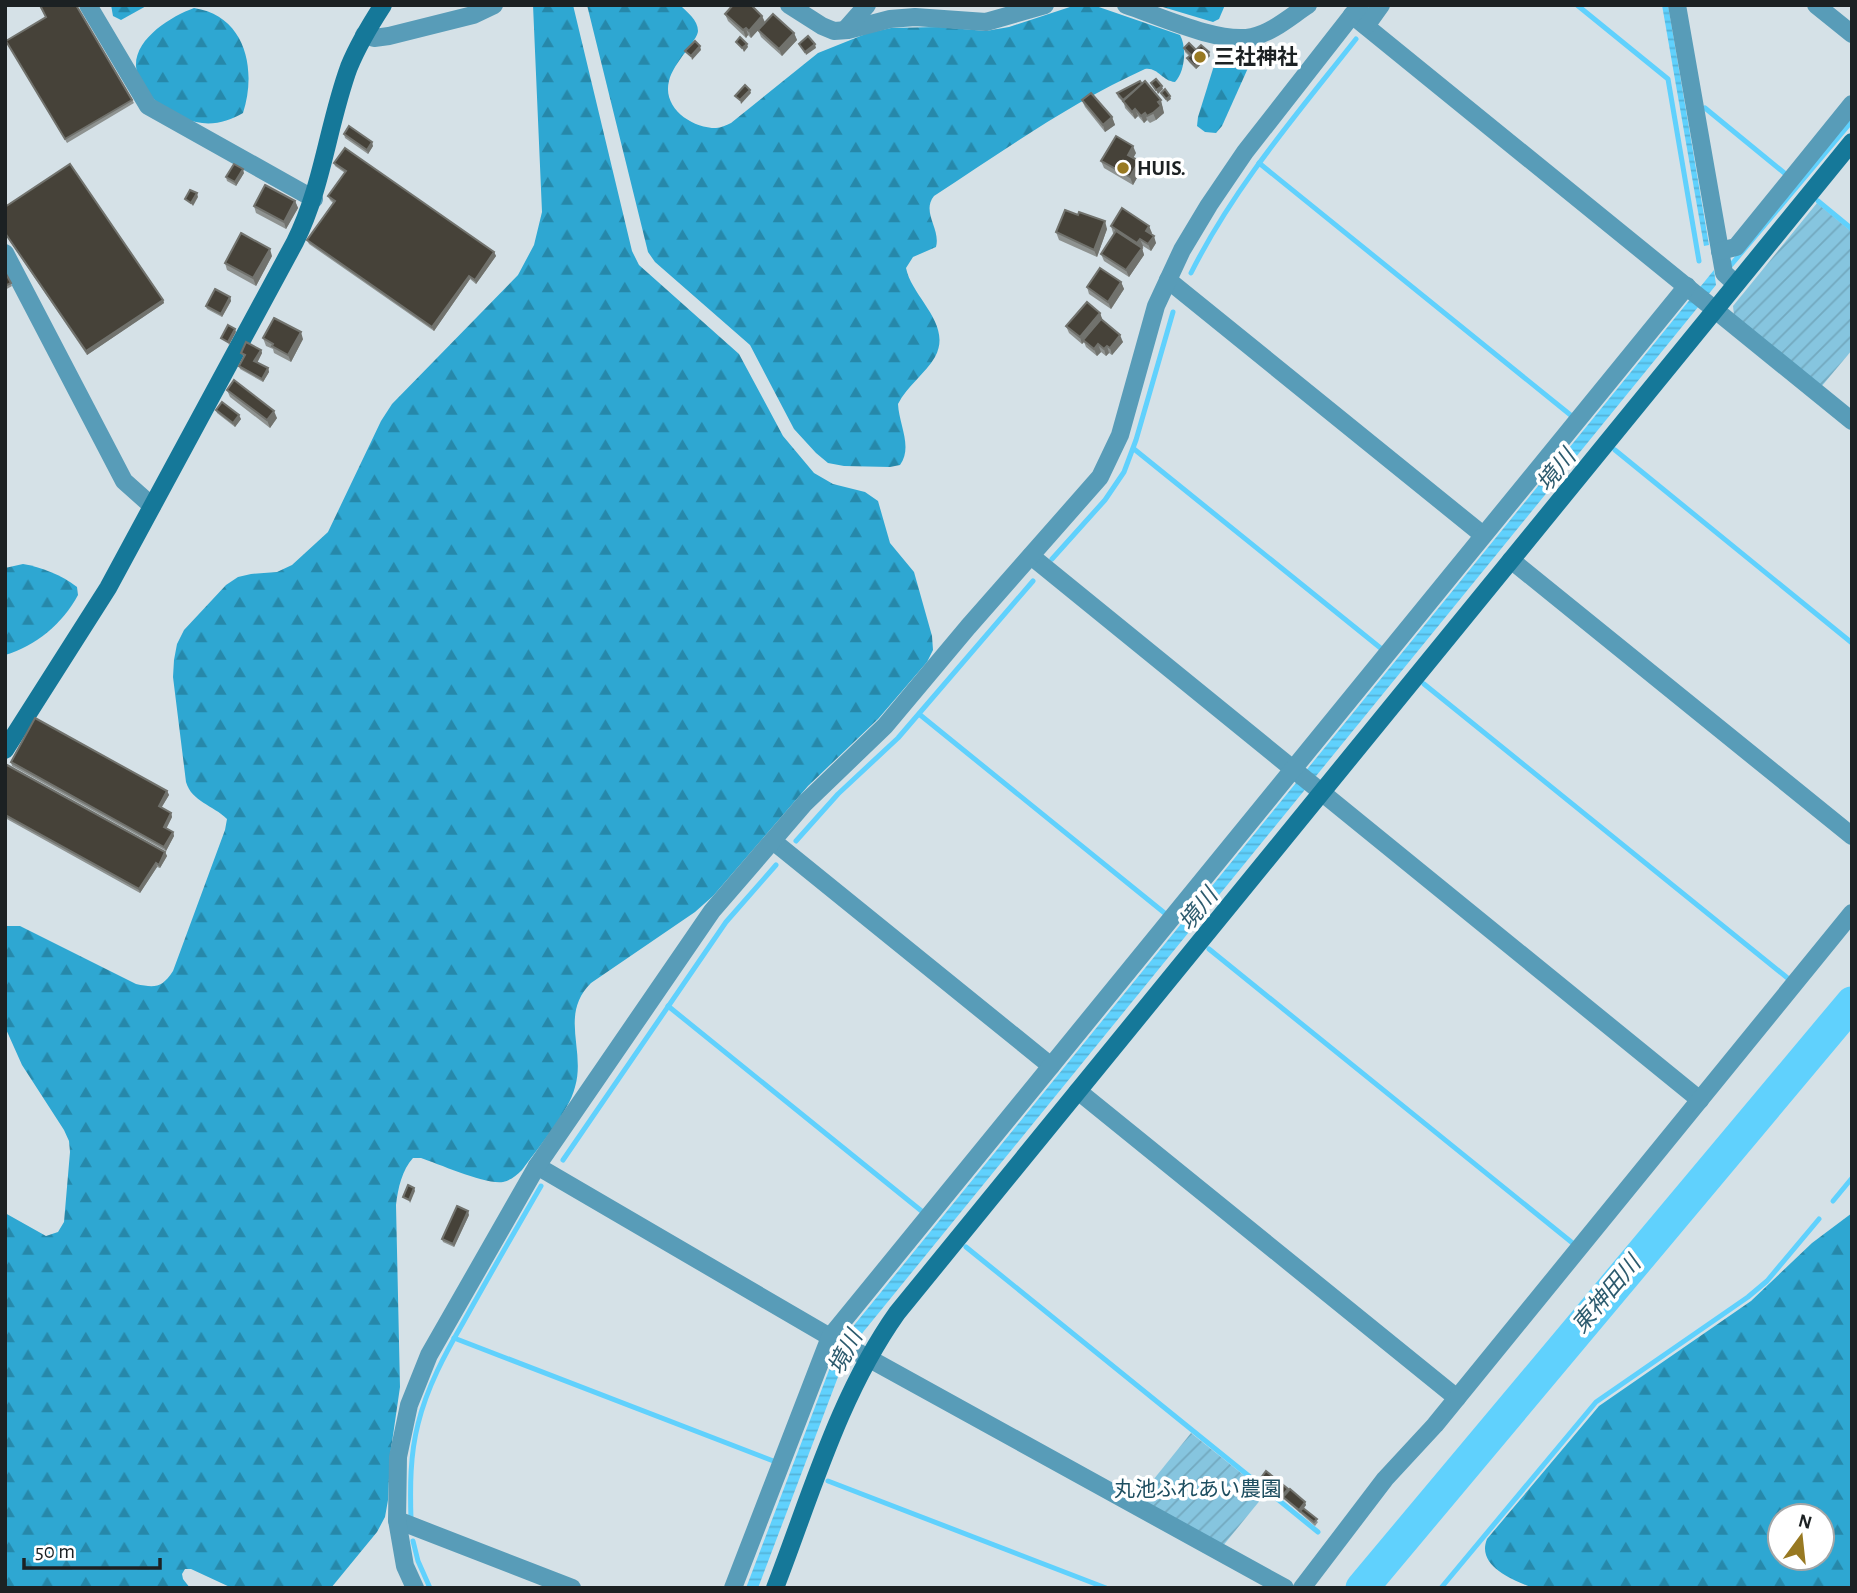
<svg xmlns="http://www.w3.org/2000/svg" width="1857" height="1593" font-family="'Alegreya Sans','Noto Sans JP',sans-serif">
<defs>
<pattern id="forest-firs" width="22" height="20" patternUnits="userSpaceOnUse" patternTransform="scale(1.75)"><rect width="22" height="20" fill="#2ea7d2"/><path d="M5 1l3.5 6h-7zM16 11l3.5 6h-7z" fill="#2688aa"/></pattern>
<pattern id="garden-furrows" width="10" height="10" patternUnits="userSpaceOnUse" patternTransform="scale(1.75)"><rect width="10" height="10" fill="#86c5df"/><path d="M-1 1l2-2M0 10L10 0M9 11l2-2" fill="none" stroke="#73a9bf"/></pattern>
<pattern id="water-rules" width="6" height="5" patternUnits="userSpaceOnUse" patternTransform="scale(1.75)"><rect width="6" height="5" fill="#60d1fd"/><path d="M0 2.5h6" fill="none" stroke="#53b3d9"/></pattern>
</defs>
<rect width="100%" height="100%" fill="#d5e1e7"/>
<g fill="url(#forest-firs)" fill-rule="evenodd">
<polygon points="111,5 148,5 121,20 113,16"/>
<path d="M533 5H573L632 251 639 265 739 354 783 436 814 473 833 484 865 492 878 501 890 543 914 572 932 636 933 650 927 662 878 719 808 786 713 896 695 912 591 983C559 1015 586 1050 575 1087 569 1112 537 1149 522 1170 516 1176 511 1180 503 1182 486 1185 439 1164 421 1158H413C402 1170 398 1188 396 1205L400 1387 390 1456 388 1500 385 1517 377 1532 331 1588H232L191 1569H185L182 1574 183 1579 190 1588H5V1213L46 1236 58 1232 64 1222 70 1152 69 1141 64 1130 22 1065 5 1027V926H20L136 984C155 988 162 988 173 971L225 830 227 819C213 805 192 802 186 782L173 677 174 660 177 644 184 630 226 585 238 577 251 574 277 572 292 565 328 532 381 421 392 404 518 275 534 245 542 212Z"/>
<path d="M587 5H680C687 12 698 20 698 31 698 40 673 63 669 81 662 108 692 128 716 128 721 128 726 125 731 123L818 53 868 33 891 28 939 27 986 31 1009 27 1076 5H1093L1180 35C1187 47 1185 72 1175 82 1162 81 1158 67 1145 69 1070 103 1003 151 934 196 921 212 941 229 936 247L913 257 906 268C912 298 953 324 935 357 925 374 907 386 898 404 899 425 913 447 900 465L890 467 844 466 828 463 816 453 794 429 750 345 655 262 648 252Z"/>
<polygon points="1156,5 1225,5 1219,19 1213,22"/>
<path d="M194 8C246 16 257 70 243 113 229 121 213 126 196 122 173 118 137 93 136 66 135 38 172 16 194 8Z"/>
<polygon points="1223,50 1242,53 1249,59 1248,68 1222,126 1216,133 1205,132 1197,126 1198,117 1217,56"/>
<path d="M23 564C41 567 62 575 77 587L78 595C63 623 36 646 5 655V568Z"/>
<path d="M1852 1213V1588H1533C1513 1580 1476 1566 1487 1539L1599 1406 1751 1301 1812 1243ZM1780 1516H1822V1558H1780Z"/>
</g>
<g fill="url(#garden-furrows)">
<polygon points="1817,203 1852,232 1852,350 1821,387 1734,315 1733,306"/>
<polygon points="1191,1433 1266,1493 1222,1547 1137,1500"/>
</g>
<g fill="url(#water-rules)">
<polygon points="1662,5 1668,5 1709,245 1704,246"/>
<polygon points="1714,270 1716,285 864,1331 851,1349 841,1369 758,1588 746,1588 831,1365 841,1343 855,1324"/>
</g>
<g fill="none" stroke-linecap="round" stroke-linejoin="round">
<g stroke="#60d1fd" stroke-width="5">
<polyline points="1577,5 1668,79 1699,261"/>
<polyline points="1705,108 1788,176"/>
<polyline points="1259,163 1573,417"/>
<polyline points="1818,201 1852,229"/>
<polyline points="1731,265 1852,121"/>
<path d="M1191 273C1234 187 1297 114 1356 39"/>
<polyline points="1134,449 1383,650"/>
<polyline points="1615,450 1852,643"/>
<polyline points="1052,559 1105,500 1124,472 1136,440 1173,312"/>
<polyline points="1424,684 1790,980"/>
<polyline points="919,714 1167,915"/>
<polyline points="796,841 838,794 898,738 1033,581"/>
<polyline points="1209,949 1575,1245"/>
<polyline points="668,1006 924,1213"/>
<polyline points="563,1160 726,922 776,865"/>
<polyline points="1833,1201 1852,1178"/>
<polyline points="966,1247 1318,1532"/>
<polyline points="454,1338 776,1462"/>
<polyline points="828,1481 1106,1588"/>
<path d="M411 1520C410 1487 410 1455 418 1424 427 1387 445 1354 464 1321 489 1276 515 1231 541 1186"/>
<polyline points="413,1541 418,1561 430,1588"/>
<polyline points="1441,1588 1596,1402 1748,1297 1767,1281 1819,1219"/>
</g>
<polyline stroke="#60d1fd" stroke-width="33" points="1362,1588 1852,1003"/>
<g stroke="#589cb8" stroke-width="18">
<polyline points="88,5 148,106 314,199"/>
<polyline points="789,5 822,26 834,31 848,30 890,19 915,17 986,22 1045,5"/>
<path d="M1126 5C1159 16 1219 44 1252 37 1272 33 1291 16 1308 5"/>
<polyline points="1677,5 1724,273 1736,284"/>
<polyline points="1816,5 1852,34"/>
<polyline points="1352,15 1852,421"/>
<polyline points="1366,26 1381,5"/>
<polyline points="845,30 867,5"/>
<polyline points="364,35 374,38 389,36 473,15 494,5"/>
<polyline points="1720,251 1736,247 1852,104"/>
<polyline points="5,253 124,481 152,506"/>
<polyline points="1168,280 1483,535"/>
<polyline points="1031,556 1700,1100"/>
<polyline points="1511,560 1852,836"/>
<polyline points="773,841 1051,1066"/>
<polyline points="1078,1091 1457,1398"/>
<polyline points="537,1166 830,1337 1285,1588"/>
<polyline points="397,1520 572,1588"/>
<polyline points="415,1588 405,1566 397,1520 398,1457 409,1405 429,1355 537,1166 712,911 805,803 885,726 968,627 1100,477 1120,435 1156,306 1182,250 1209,205 1245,152 1360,5"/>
<polyline points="733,1588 830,1337 1687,286"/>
<polyline points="1302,1588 1385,1479 1435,1425 1852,913"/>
</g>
<g stroke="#157899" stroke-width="18">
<path d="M5 750 108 588 295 242C323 186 328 124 349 67 358 45 370 25 383 5"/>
<path d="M775 1588C811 1495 839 1395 897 1313L1852 142"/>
</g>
</g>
<g fill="#8e9290">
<polygon points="76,5 134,103 67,143 6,41 46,17 39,6"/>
<polygon points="725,14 762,16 765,22 794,33 797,40 782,56 761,37 758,30 751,38 748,35 746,38 728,21"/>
<polygon points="1184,48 1196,50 1210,56 1196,69 1189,62 1187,58 1189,56 1185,52"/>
<polygon points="1117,93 1163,107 1162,108 1164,113 1156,120 1150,123 1147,120 1144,123 1138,116 1135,119 1125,108 1124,103 1118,97"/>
<polygon points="1082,100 1112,117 1115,125 1105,132 1085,107"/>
<polygon points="344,134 373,146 368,154 345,138"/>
<polygon points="1136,153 1133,158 1142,169 1133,185 1104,168 1101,161"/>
<polygon points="334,163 494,252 496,256 476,284 470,279 434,331 309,244 307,240 333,203 330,200 328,196 345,173 335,166"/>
<polygon points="244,173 236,186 227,181 226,177"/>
<polygon points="295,201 298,208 286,229 256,213 254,206"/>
<polygon points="5,207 163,300 164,303 87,355 5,234"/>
<polygon points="1078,215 1107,229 1097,257 1059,240 1056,232"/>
<polygon points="1111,226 1152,233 1151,234 1156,243 1151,251 1143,246 1142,248 1144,255 1129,277 1104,261 1101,254 1115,234 1113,233"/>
<polygon points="272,256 256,286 227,270 225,263"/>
<polygon points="5,272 12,286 5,290"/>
<polygon points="1121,282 1124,289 1111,309 1089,294 1087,287"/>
<polygon points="230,297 231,301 222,317 207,309 206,306"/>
<polygon points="1100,313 1102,320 1123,342 1112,355 1109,353 1106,356 1101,352 1097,356 1086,347 1084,342 1082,344 1069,333 1066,326"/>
<polygon points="263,338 303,339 291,362 274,353 273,349 266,346"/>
<polygon points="261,350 262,353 257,363 268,368 269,372 263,382 240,369 239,366 244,357 241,353"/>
<polygon points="227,390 277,418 270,428 230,397"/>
<polygon points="216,410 241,419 235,427 217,413"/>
<polygon points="11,762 167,791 169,795 161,808 171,813 172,817 166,829 173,832 174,836 166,851 12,766"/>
<polygon points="5,768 165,852 167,856 160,868 157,867 140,893 5,818"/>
<polygon points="469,1215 454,1247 443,1242 442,1239"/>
<polygon points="1260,1479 1289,1490 1306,1505 1304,1508 1318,1522 1315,1526 1284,1499 1283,1500 1261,1482"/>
</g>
<g fill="#71726d">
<polygon points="762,16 765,23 751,38 749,31"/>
<polygon points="746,28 748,35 746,38 743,30"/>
<polygon points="794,33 797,40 782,56 779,49"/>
<polygon points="747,44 748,47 744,52 742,48"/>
<polygon points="815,44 816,48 806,55 805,52"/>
<polygon points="700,46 701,50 692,60 691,56"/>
<polygon points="1209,52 1210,56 1196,69 1195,66"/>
<polygon points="1162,86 1163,89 1158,94 1156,90"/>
<polygon points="750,90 751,93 741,104 740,100"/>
<polygon points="1170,96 1171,99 1167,102 1166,99"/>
<polygon points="1161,100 1164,113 1156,120 1153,113 1158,102"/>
<polygon points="1135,109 1138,116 1135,119 1132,112"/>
<polygon points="1145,113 1147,120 1144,123 1141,116"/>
<polygon points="1112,117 1115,125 1105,132 1103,125"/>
<polygon points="372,142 373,146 368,154 367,150"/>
<polygon points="1133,146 1136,153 1131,162 1128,155"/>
<polygon points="1139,161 1142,169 1133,185 1130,177"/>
<polygon points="243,169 244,173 236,186 235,182"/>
<polygon points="197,193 198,197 193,206 191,203"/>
<polygon points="295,201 298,208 286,229 284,222"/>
<polygon points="1105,221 1107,229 1097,257 1094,250"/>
<polygon points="1149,226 1152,233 1149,238 1146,231"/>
<polygon points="1154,236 1156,243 1151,251 1148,244"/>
<polygon points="1140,239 1143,246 1142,248 1144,255 1129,277 1126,270 1140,250 1137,243"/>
<polygon points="270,249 272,256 256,286 253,278"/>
<polygon points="494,252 496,256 476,284 475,280"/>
<polygon points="469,276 470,279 434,331 432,327"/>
<polygon points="1121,282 1124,289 1111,309 1108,302"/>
<polygon points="230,297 231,301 222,317 221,314"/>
<polygon points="163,300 164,303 87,355 86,351"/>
<polygon points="1100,313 1103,321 1083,340 1084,342 1082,344 1080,337"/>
<polygon points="235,329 236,332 229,345 228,342"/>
<polygon points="301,332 303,339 291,362 288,355"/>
<polygon points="1120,335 1123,342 1112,355 1110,348"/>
<polygon points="1098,344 1101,352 1097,356 1094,349"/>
<polygon points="1107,346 1109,353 1106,356 1104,349"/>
<polygon points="261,350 262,353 256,365 254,361"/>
<polygon points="268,368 269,372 263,382 262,379"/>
<polygon points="274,411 277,418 270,428 267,420"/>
<polygon points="239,415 241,419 235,427 233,423"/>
<polygon points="167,791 169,795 160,810 159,806"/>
<polygon points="171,813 172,817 165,831 164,827"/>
<polygon points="173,832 174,836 166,851 164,847"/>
<polygon points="165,852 167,856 160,868 159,865"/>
<polygon points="156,863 157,867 140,893 139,889"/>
<polygon points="414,1188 415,1191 410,1203 409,1200"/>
<polygon points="468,1211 469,1215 454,1247 453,1244"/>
<polygon points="1305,1502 1306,1505 1300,1513 1299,1510"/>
</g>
<g fill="#464239" stroke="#71726d" stroke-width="2">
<polygon points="40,5 76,5 132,100 65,139 6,41 46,17"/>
<polygon points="733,5 751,5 762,16 749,31 746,28 743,30 725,14"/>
<polygon points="773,14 794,33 779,49 758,30"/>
<polygon points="808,36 815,44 805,52 799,44"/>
<polygon points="740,37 747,44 742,48 736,42"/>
<polygon points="695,41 700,46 691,56 685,51"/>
<polygon points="1189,43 1196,50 1201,45 1209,52 1195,66 1187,58 1191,55 1184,48"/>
<polygon points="1156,79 1162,86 1156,90 1151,83"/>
<polygon points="1140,81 1142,84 1123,100 1117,93"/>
<polygon points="1145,81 1161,100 1158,102 1161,106 1153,113 1147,116 1145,113 1141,116 1135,109 1132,112 1123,101"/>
<polygon points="745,85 750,90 740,100 735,96"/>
<polygon points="1165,89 1170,96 1166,99 1161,93"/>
<polygon points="1091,93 1112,117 1103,125 1082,100"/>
<polygon points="349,126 372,142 367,150 344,134"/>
<polygon points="1116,136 1133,146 1128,155 1139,161 1130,177 1101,161"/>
<polygon points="345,148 494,252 475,280 469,276 432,327 307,240 335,201 328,196 346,171 334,163"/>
<polygon points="70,164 163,300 86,351 5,233 5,207"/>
<polygon points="234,164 243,169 235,182 226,177"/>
<polygon points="265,185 295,201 284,222 254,206"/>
<polygon points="190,190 197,193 191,203 185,199"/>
<polygon points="1122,208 1149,226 1146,231 1154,236 1148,244 1140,239 1137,243 1111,226"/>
<polygon points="1065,210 1078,215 1079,212 1105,221 1094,250 1056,232"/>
<polygon points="1116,231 1142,248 1126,270 1101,254"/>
<polygon points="241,233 270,249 253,278 225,263"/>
<polygon points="1100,268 1121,282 1108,302 1087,287"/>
<polygon points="5,272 11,283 5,286"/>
<polygon points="215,289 230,297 221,314 206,306"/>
<polygon points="1087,302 1100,313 1080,337 1066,326"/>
<polygon points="274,318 301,332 288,355 272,346 273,344 263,338"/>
<polygon points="1101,319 1120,335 1110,348 1107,346 1104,349 1098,344 1094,349 1083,340"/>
<polygon points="228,325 235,329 228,342 221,338"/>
<polygon points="246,342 261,350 254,361 268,368 262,379 239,366 245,355 241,353"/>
<polygon points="234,380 274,411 267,420 227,390"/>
<polygon points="222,402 239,415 233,423 216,410"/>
<polygon points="35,718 167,791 159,806 171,813 164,827 173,832 164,847 11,762"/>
<polygon points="7,765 165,852 159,865 156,863 139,889 5,815 5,768"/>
<polygon points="408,1185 414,1188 409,1200 403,1197"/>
<polygon points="457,1206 468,1211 453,1244 442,1239"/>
<polygon points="1266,1471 1288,1489 1282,1496 1260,1479"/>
<polygon points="1290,1489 1305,1502 1299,1510 1283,1497"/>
<polygon points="1303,1508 1317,1519 1314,1522 1300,1511"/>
</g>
<g fill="#987922" stroke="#fff" stroke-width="2.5">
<circle cx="1200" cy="57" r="7"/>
<circle cx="1123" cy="168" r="7"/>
</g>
<g text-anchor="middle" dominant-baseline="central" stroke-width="7" stroke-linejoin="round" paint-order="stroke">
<g font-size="21" font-weight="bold" fill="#1c2123" stroke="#fff" text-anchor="start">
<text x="1214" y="57">三社神社</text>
<text x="1137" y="168">HUIS.</text>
</g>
<g font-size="21" fill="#1e4e60" stroke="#fff">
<text x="1198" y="1489">丸池ふれあい農園</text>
</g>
<g font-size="23" font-style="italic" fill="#2d5b6e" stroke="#fff">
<text transform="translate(1557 471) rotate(-51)">境川</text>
<text transform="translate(1199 910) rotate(-51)">境川</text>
<text transform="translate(1607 1295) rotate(-50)">東神田川</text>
<text transform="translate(846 1353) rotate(-62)">境川</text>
</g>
</g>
<rect width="1857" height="1593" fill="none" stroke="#1c2123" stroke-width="14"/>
<g transform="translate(1801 1537) rotate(15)"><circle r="33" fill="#ffffff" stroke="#a4a6a7" stroke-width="2"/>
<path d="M0-5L12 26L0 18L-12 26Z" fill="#987922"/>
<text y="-10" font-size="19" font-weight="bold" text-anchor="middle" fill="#1c2123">N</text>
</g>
<path d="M24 1558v10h136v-10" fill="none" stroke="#1c2123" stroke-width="3.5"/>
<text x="35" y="1558" font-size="21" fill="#1c2123" stroke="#ffffff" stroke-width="5" paint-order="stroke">50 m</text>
</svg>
